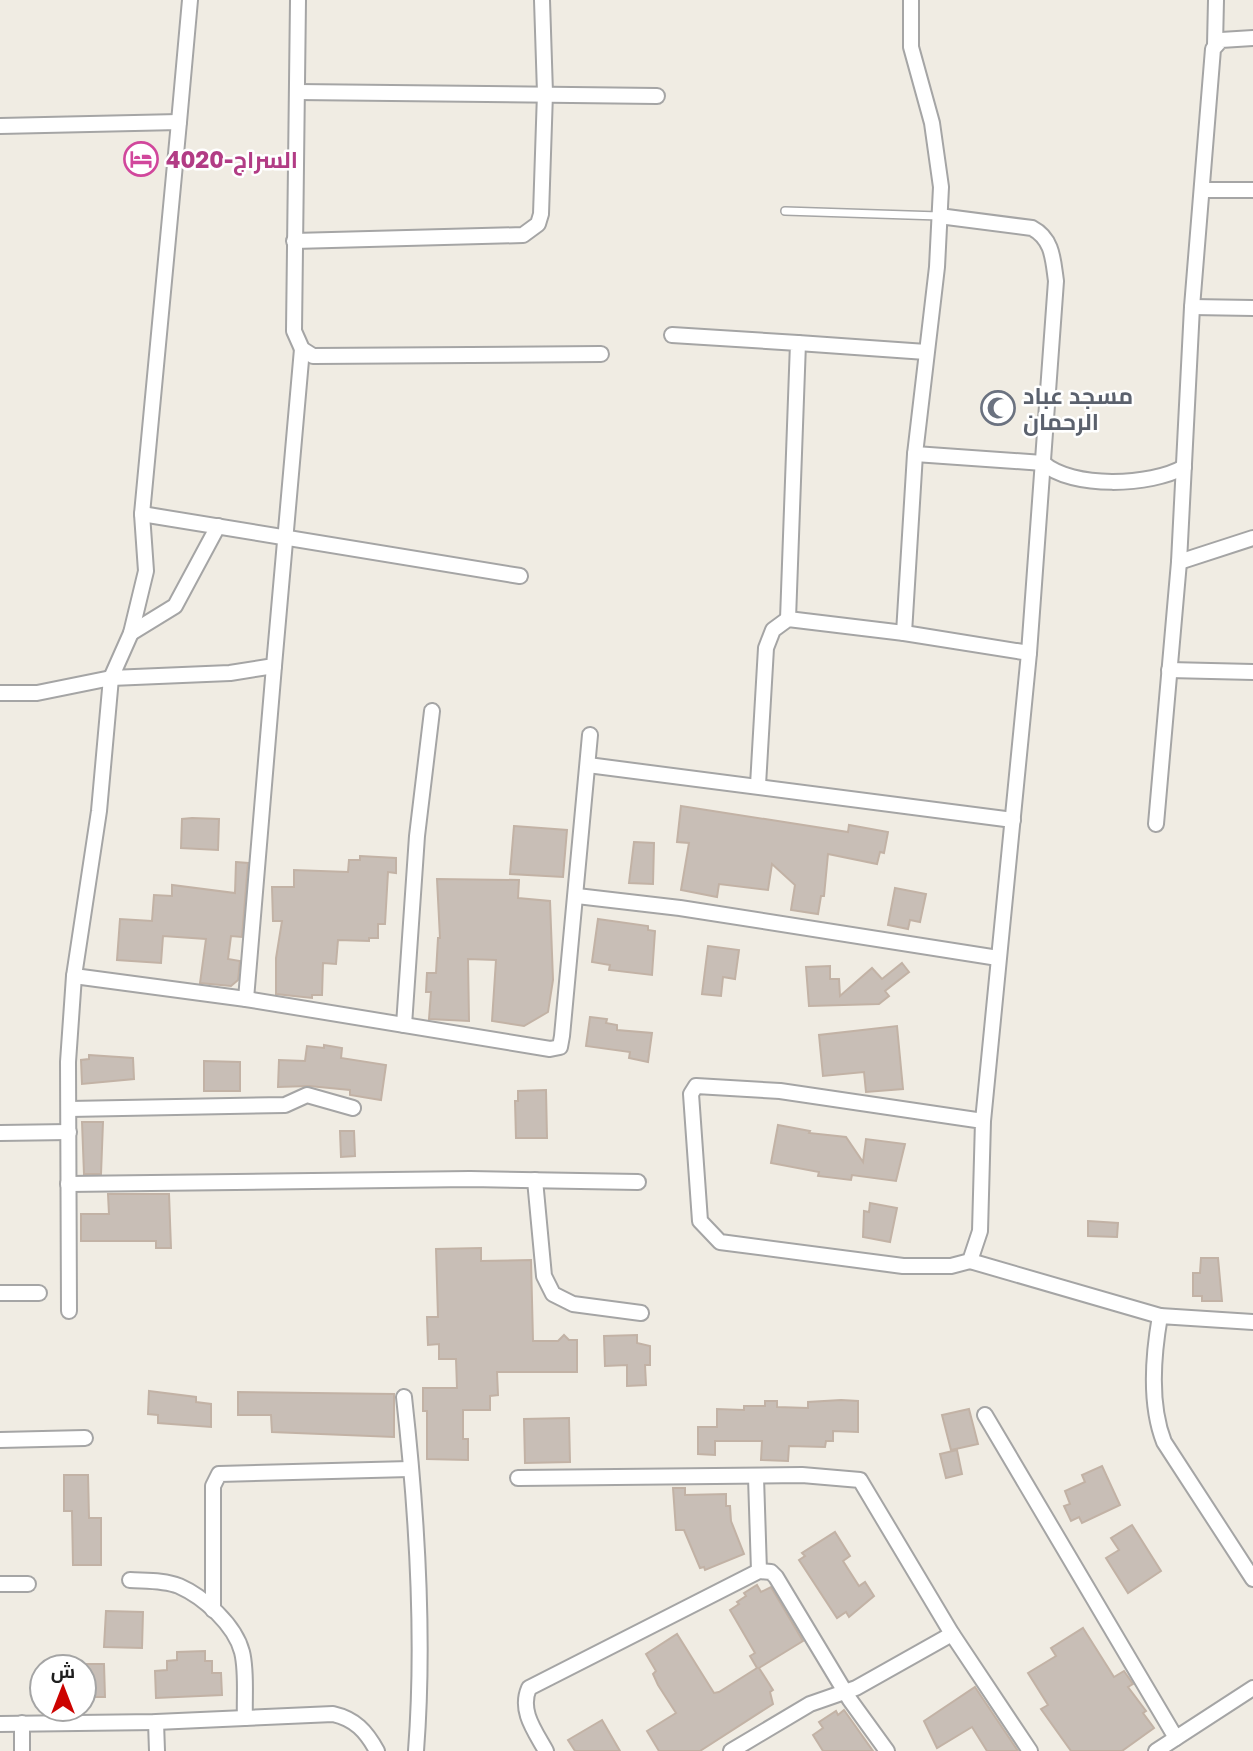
<svg xmlns="http://www.w3.org/2000/svg" width="1253" height="1751" font-family="'Golos Text',Cairo,sans-serif">
<rect width="100%" height="100%" fill="#f0ece3"/>
<g fill="#c8beb6" stroke="#c2b2a5" stroke-width="2">
<polygon points="681,806 848,832 849,825 888,832 884,853 880,852 877,864 828,854 824,896 821,896 818,914 791,910 795,885 772,864 768,890 719,884 717,897 681,890 689,843 677,842"/>
<polygon points="192,818 219,819 218,850 181,848 182,819"/>
<polygon points="514,826 567,830 563,877 510,874"/>
<polygon points="634,842 654,843 653,884 629,883"/>
<polygon points="360,856 396,858 396,873 388,872 385,924 378,924 378,938 369,938 369,941 338,940 336,964 323,963 322,995 312,995 312,998 276,994 276,958 282,921 273,921 272,887 294,887 294,870 348,872 349,860 360,860"/>
<polygon points="236,862 248,863 242,937 231,936 228,959 240,961 238,980 231,986 200,983 206,939 163,936 161,963 117,960 120,919 152,921 154,895 172,896 172,885 235,893"/>
<polygon points="437,879 519,880 518,898 550,901 553,980 548,1012 524,1026 492,1021 496,960 468,959 469,1021 429,1019 431,992 426,992 427,973 436,973 438,938 440,938"/>
<polygon points="895,888 926,894 920,922 910,920 908,929 888,925"/>
<polygon points="598,919 648,926 648,930 655,931 652,975 609,970 610,965 592,962"/>
<polygon points="708,946 739,950 735,979 723,977 721,996 702,994"/>
<polygon points="902,963 909,972 885,991 889,996 879,1004 809,1006 806,967 830,966 830,979 839,979 840,996 872,968 882,979"/>
<polygon points="590,1017 607,1019 606,1023 617,1025 617,1030 652,1033 648,1062 629,1058 630,1052 586,1046"/>
<polygon points="897,1026 903,1089 866,1092 864,1072 823,1076 819,1035"/>
<polygon points="324,1045 342,1048 341,1058 386,1065 381,1100 350,1095 350,1090 309,1086 278,1087 279,1060 305,1061 307,1046 324,1048"/>
<polygon points="89,1055 133,1058 134,1079 82,1084 81,1060 89,1059"/>
<polygon points="204,1061 240,1062 240,1091 204,1091"/>
<polygon points="546,1090 547,1138 516,1138 515,1101 518,1101 518,1091"/>
<polygon points="82,1122 103,1122 101,1174 84,1174"/>
<polygon points="778,1125 810,1131 809,1133 846,1137 863,1162 866,1139 905,1144 896,1181 852,1175 851,1180 818,1176 819,1172 771,1163"/>
<polygon points="340,1131 354,1131 355,1156 341,1157"/>
<polygon points="108,1194 169,1194 171,1248 156,1248 156,1241 81,1241 81,1214 109,1214"/>
<polygon points="870,1203 897,1208 890,1242 863,1237 864,1211 869,1212"/>
<polygon points="1088,1221 1118,1223 1117,1237 1088,1236"/>
<polygon points="481,1248 481,1261 531,1260 533,1341 558,1341 564,1335 569,1340 577,1340 577,1372 497,1372 498,1395 490,1396 490,1410 463,1410 463,1439 468,1439 468,1460 427,1459 427,1411 423,1411 423,1388 457,1388 456,1359 439,1359 439,1344 428,1345 427,1317 438,1317 436,1249"/>
<polygon points="1201,1258 1218,1258 1222,1301 1202,1301 1202,1296 1193,1296 1193,1273 1200,1273"/>
<polygon points="637,1335 637,1343 650,1346 650,1365 645,1365 646,1385 627,1386 627,1365 605,1366 604,1336"/>
<polygon points="149,1391 196,1397 196,1402 211,1404 211,1427 158,1423 158,1415 148,1414"/>
<polygon points="238,1392 394,1394 394,1437 272,1432 271,1415 238,1415"/>
<polygon points="841,1400 858,1401 858,1432 833,1431 833,1441 826,1441 825,1447 789,1446 788,1461 761,1460 762,1441 715,1441 715,1455 698,1454 698,1427 717,1427 717,1409 744,1410 744,1406 765,1406 765,1401 777,1401 777,1407 808,1408 808,1402"/>
<polygon points="969,1409 978,1444 951,1450 942,1415"/>
<polygon points="569,1418 570,1462 525,1463 524,1419"/>
<polygon points="957,1450 962,1474 946,1478 940,1454"/>
<polygon points="1102,1466 1120,1505 1082,1523 1079,1517 1071,1521 1064,1506 1070,1504 1065,1491 1085,1482 1082,1475"/>
<polygon points="64,1475 88,1475 89,1518 101,1518 101,1565 73,1565 72,1511 64,1511"/>
<polygon points="673,1488 685,1488 685,1495 726,1494 726,1506 730,1506 731,1521 744,1554 705,1570 704,1567 700,1568 684,1530 676,1530"/>
<polygon points="1132,1525 1161,1571 1128,1593 1106,1558 1119,1550 1111,1538"/>
<polygon points="835,1532 850,1556 843,1561 859,1586 865,1582 874,1596 849,1617 846,1612 837,1618 799,1560 805,1556 802,1553"/>
<polygon points="757,1585 761,1592 771,1587 803,1641 759,1668 773,1690 770,1692 773,1704 700,1751 659,1751 647,1731 676,1713 658,1685 653,1674 656,1671 646,1654 677,1634 714,1693 719,1692 757,1668 750,1656 755,1653 730,1610 739,1604 737,1602 746,1596 744,1593"/>
<polygon points="106,1611 143,1612 142,1648 104,1647"/>
<polygon points="1083,1628 1114,1677 1124,1671 1133,1684 1128,1687 1146,1711 1143,1713 1154,1728 1122,1751 1071,1751 1041,1709 1048,1705 1028,1673 1056,1656 1051,1648"/>
<polygon points="205,1651 205,1661 212,1661 212,1673 221,1673 222,1695 156,1698 155,1671 167,1670 167,1661 177,1660 177,1652"/>
<polygon points="86,1664 104,1664 105,1697 86,1697"/>
<polygon points="975,1687 1018,1751 987,1751 972,1727 937,1748 924,1721"/>
<polygon points="844,1710 873,1751 823,1751 813,1735 823,1728 819,1722 836,1711 838,1715"/>
<polygon points="602,1720 620,1751 575,1751 568,1740"/>
</g>
<g fill="none" stroke-linecap="round" stroke-linejoin="round">
<g stroke="#a5a5a5" stroke-width="10">
<polyline id="lane" points="785,211 939,216"/>
</g>
<g stroke="#a5a5a5" stroke-width="18">
<g id="street">
<polyline points="298,0 294,331 302,349 313,356 601,354"/>
<polyline points="1215,45 1216,0"/>
<polyline points="297,92 657,96"/>
<polyline points="179,122 190,0"/>
<polyline points="0,126 179,122 142,514 146,571 131,633 111,678 230,673 274,666 302,349"/>
<polyline points="1202,190 1253,190"/>
<path d="M939 216 1032 228C1053 239 1053 260 1056 281L1029 653"/>
<polyline points="294,241 523,235 538,224 541,214 545,93 542,0"/>
<polyline points="1192,307 1253,308"/>
<polyline points="672,335 798,343 788,619"/>
<polyline points="798,343 926,352"/>
<path d="M915 454 1043 463C1072 489 1151 486 1184 467"/>
<polyline points="142,514 520,576"/>
<polyline points="1179,562 1253,538"/>
<polyline points="131,633 175,606 218,526"/>
<polyline points="904,633 915,454 937,267 941,187 932,123 911,47 911,0"/>
<polyline points="1169,670 1253,672"/>
<polyline points="0,693 37,693 111,678 99,811 74,976 246,999 550,1049 560,1047 562,1036 590,735"/>
<polyline points="588,765 1013,820"/>
<polyline points="758,785 766,648 773,630 788,619 904,633 1029,653 983,1121 980,1231 970,1261 951,1266 903,1266 720,1242 700,1221 691,1094 696,1086 780,1091 983,1121"/>
<polyline points="1156,824 1179,562 1192,307 1213,49 1221,40 1253,38"/>
<polyline points="577,896 680,908 998,958"/>
<polyline points="246,999 274,666"/>
<polyline points="404,1025 417,836 432,711"/>
<polyline points="69,1109 285,1105 307,1095 353,1108"/>
<polyline points="0,1133 69,1132"/>
<polyline points="535,1180 544,1276 553,1294 573,1304 641,1313"/>
<polyline points="68,1184 470,1179 638,1182"/>
<polyline points="970,1261 1160,1316"/>
<polyline points="0,1293 39,1293"/>
<polyline points="69,1311 68,1062 74,976"/>
<path d="M1253 1322 1160 1316C1153 1356 1149 1404 1164 1442L1253 1579"/>
<path d="M404 1397C417 1513 425 1634 416 1751"/>
<polyline points="985,1415 1176,1738"/>
<polyline points="0,1440 85,1438"/>
<polyline points="756,1477 759,1571"/>
<polyline points="518,1478 802,1475 860,1480 952,1634"/>
<path d="M130 1580C146 1581 164 1580 179 1586 204 1597 235 1625 242 1652 247 1672 244 1697 245 1718"/>
<polyline points="0,1584 28,1584"/>
<polyline points="213,1610 213,1486 219,1474 410,1469"/>
<polyline points="156,1722 157,1751"/>
<polyline points="22,1723 22,1751"/>
<path d="M0 1724 156 1722 333 1714C355 1719 366 1731 377 1751"/>
<path d="M546 1751C535 1731 519 1711 529 1688L759 1571 771 1572 776 1577 850 1700 887 1751"/>
<polyline points="731,1751 810,1704 856,1688 952,1634 1030,1751"/>
<polyline points="1156,1751 1253,1688"/>
</g>
</g>
<use href="#lane" stroke="#fff" stroke-width="7"/>
<use href="#street" stroke="#fff" stroke-width="14"/>
</g>
<defs>
<g id="hotel-ring" transform="scale(1.75)"><circle r="9.5" fill="#fff" stroke="#d1479c" stroke-width="1.5"/><path d="M-6-4.5h1.5V1H6V5H4.5V3h-9V5H-6ZM-4 0a1.8 1.8 0 1 1 3.6 0ZM.5 0V-2.5h3Q6-2.5 6 0Z" fill="#d1479c"/></g>
<g id="mosque-ring" transform="scale(1.75)"><circle r="9.5" fill="#fff" stroke="#6b7280" stroke-width="1.5"/><path d="M3.5-4.9A6 6 0 1 0 3.5 4.9A5 5 0 1 1 3.5-4.9Z" fill="#6b7280"/></g>
</defs>
<g fill-rule="evenodd">
<use href="#hotel-ring" x="141" y="159"/>
<use href="#mosque-ring" x="998" y="408"/>
</g>
<g text-anchor="middle" dominant-baseline="central" stroke-width="5" stroke-linejoin="round" paint-order="stroke">
<g font-size="23" font-weight="bold" fill="#b23c85" stroke="#fff" text-anchor="start">
<text x="166" y="159">السراج-4020</text>
</g>
<g font-size="23" font-weight="bold" fill="#5b616d" stroke="#fff" text-anchor="start">
<text x="1023" y="395">مسجد عباد<tspan x="1023" dy="26">الرحمان</tspan></text>
</g>
</g>
<g transform="translate(63 1688)"><circle r="33" fill="#ffffff" stroke="#a5a5a5" stroke-width="2"/>
<path d="M0-5L12 26L0 18L-12 26Z" fill="#cc0300"/>
<text y="-10" font-size="19" font-weight="bold" text-anchor="middle" fill="#1e1e1e">ش</text>
</g>
</svg>
